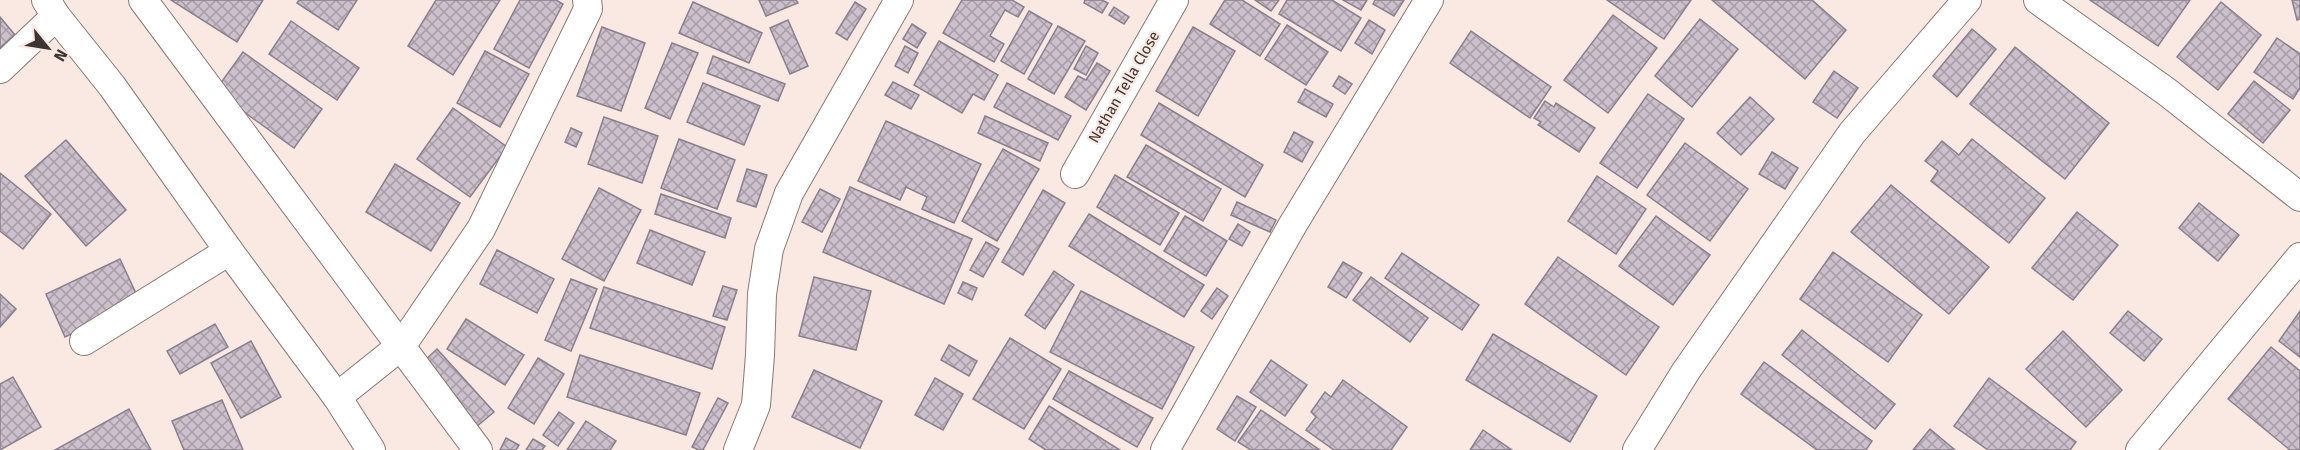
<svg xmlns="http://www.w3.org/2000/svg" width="2300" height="450" font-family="'Fira Sans',sans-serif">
<defs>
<pattern id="building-cross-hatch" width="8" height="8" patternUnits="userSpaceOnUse" patternTransform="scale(1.5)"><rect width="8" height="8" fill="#ccc0cc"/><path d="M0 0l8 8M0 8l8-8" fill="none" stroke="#a79da6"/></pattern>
</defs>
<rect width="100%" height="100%" fill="#fae9e2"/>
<g fill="url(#building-cross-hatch)" stroke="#8a7f8b" stroke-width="1.5">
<polygon points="171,0 263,0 237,42"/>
<polygon points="299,0 357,0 338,30 297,3"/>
<polygon points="436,0 500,0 453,75 408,46"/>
<polygon points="520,0 556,0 563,4 529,68 494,49"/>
<polygon points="759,0 796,0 798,3 766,16"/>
<polygon points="962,0 1012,0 1024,7 1018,17 1005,10 990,36 1004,44 994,62 943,33"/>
<polygon points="1085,0 1102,0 1108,3 1102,13 1084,3"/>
<polygon points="1225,0 1242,0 1280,24 1260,56 1210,24"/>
<polygon points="1255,0 1279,0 1271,11"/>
<polygon points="1287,0 1332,0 1361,18 1341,51 1279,14"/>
<polygon points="1343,0 1367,0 1361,10"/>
<polygon points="1375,0 1404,0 1394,16 1373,4"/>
<polygon points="1607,0 1691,0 1664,39"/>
<polygon points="1712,0 1812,0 1846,30 1805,79"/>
<polygon points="2090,0 2190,0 2158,46"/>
<polygon points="2292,0 2300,0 2300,19 2297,20"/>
<polygon points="693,2 762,33 749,63 679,33"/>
<polygon points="855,2 866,9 847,40 836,33"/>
<polygon points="2221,2 2261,35 2218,90 2177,57"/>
<polygon points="1114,7 1129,17 1124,24 1109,15"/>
<polygon points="1029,11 1052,24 1024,74 1001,61"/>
<polygon points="1613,15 1657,48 1608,113 1564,80"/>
<polygon points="0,17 15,35 0,48"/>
<polygon points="1700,19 1738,49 1692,107 1655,76"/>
<polygon points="788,20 808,66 790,74 770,28"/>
<polygon points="1369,20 1385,30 1372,54 1355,43"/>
<polygon points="291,21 359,68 337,100 269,54"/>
<polygon points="912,24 926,33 917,48 903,39"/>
<polygon points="1287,25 1328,52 1306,85 1265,59"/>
<polygon points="1058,26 1085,41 1054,94 1028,79"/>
<polygon points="602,27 645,43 621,111 577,96"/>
<polygon points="1193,27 1235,51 1198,116 1156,91"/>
<polygon points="1972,29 1996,49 1957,97 1933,76"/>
<polygon points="1471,31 1551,87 1530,118 1450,63"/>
<polygon points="2277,38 2300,54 2300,88 2293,99 2254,72"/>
<polygon points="939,41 998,75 984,100 973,94 962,113 914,85"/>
<polygon points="672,43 698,53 670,119 645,108"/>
<polygon points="905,46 918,53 908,73 895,66"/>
<polygon points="1086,46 1098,53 1086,75 1074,69"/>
<polygon points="2015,47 2109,123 2065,179 1970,104"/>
<polygon points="485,51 529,74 500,127 457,103"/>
<polygon points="243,52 322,109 294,148 215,91"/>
<polygon points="713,56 785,84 778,101 707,73"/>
<polygon points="1097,63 1110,71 1086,110 1065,97 1078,76 1086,80"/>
<polygon points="1834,71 1858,88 1837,118 1813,102"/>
<polygon points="1339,76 1352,84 1345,94 1333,86"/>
<polygon points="2254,81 2290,110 2263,143 2228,114"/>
<polygon points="893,82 919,95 911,109 885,95"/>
<polygon points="703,83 760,106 744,145 687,122"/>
<polygon points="1007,83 1071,116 1058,140 994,107"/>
<polygon points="1305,89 1333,104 1326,117 1298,102"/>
<polygon points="1648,94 1684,119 1637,188 1600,163"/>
<polygon points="1750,97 1774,119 1741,155 1717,133"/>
<polygon points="1545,101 1554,107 1556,103 1595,128 1579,152 1538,125 1541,122 1534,118"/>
<polygon points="1159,103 1263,165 1245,197 1141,135"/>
<polygon points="453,108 507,147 470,197 417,159"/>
<polygon points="985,116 1048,143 1040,161 978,133"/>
<polygon points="604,117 658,136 642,183 588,164"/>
<polygon points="886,121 981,164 954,223 922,209 927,197 906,187 900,200 858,181"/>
<polygon points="571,128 582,133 576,147 565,142"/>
<polygon points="1294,132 1313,142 1302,162 1284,152"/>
<polygon points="679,139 735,160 717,209 661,188"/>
<polygon points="1972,139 2045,198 2009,243 1931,181 1938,171 1925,161 1942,141 1959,155"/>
<polygon points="66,140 126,210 86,246 25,176"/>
<polygon points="1685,143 1748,189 1710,241 1647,195"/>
<polygon points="1146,145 1221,189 1203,221 1127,177"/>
<polygon points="1003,149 1039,169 997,241 962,221"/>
<polygon points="1772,152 1798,168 1785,189 1759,174"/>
<polygon points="395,164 460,203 431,251 366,212"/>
<polygon points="747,169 767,175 756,207 737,201"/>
<polygon points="0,173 51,214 23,249 0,231"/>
<polygon points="1115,175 1179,213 1160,245 1097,207"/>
<polygon points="1597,176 1646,209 1616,254 1568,221"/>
<polygon points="1891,185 1989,267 1949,314 1851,232"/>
<polygon points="850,187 972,239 944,304 823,252"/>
<polygon points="599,188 641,210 604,281 562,259"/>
<polygon points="820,189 840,199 822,232 802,222"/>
<polygon points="1043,190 1065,203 1023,275 1002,262"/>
<polygon points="661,194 731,218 725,238 655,214"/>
<polygon points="1237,202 1276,220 1270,232 1231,215"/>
<polygon points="2199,203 2239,235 2218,261 2179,228"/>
<polygon points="2077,212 2118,245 2073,300 2032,268"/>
<polygon points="1089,214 1204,285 1184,317 1069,246"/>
<polygon points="1185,216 1227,241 1206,276 1164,251"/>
<polygon points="1656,216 1710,255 1673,305 1619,266"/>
<polygon points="1238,224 1250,232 1242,246 1229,239"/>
<polygon points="650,230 705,252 692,285 637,263"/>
<polygon points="986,242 999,249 983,277 970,270"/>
<polygon points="497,250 554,279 537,313 480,284"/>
<polygon points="1833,252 1922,315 1888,362 1800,299"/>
<polygon points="1402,253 1479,305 1462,330 1385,278"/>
<polygon points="1558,257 1659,327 1626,375 1525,304"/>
<polygon points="120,259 140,302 65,337 46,294"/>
<polygon points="1343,262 1362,273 1346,298 1328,287"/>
<polygon points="1054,271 1074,285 1045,329 1025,315"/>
<polygon points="814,277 871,291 856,350 799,336"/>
<polygon points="1371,277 1428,318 1410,342 1353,300"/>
<polygon points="571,279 597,289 571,351 545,340"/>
<polygon points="963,282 977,288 972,300 958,293"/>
<polygon points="723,286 737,290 727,320 713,316"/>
<polygon points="604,287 725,327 712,369 590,328"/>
<polygon points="1217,288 1228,296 1212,319 1201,311"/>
<polygon points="1081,291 1194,347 1162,409 1050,352"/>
<polygon points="0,294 16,309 0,327"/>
<polygon points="2128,311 2162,339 2144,361 2110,333"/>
<polygon points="2300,311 2300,357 2279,341"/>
<polygon points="466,319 524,355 505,385 447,349"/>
<polygon points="215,324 228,347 180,374 167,351"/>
<polygon points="1802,330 1895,404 1875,429 1782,355"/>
<polygon points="2063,331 2122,390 2086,427 2026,369"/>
<polygon points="1493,334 1597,396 1570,442 1466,380"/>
<polygon points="1010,338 1061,369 1024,429 973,399"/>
<polygon points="251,341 281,397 241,418 211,363"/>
<polygon points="949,345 977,361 969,376 941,360"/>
<polygon points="2271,347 2300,371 2300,450 2290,450 2228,399"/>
<polygon points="437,349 494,412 476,427 420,365"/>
<polygon points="580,355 700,393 686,435 567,397"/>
<polygon points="538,358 564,374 534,424 508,408"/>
<polygon points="1271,360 1307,385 1285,416 1250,392"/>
<polygon points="1764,362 1872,441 1866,450 1817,450 1741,394"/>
<polygon points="814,370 882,401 860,448 792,417"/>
<polygon points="1069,371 1153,418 1137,447 1053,399"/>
<polygon points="13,377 41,427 0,450 0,384"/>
<polygon points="935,378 963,394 943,430 915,415"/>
<polygon points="1989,378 2076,442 2070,450 1988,450 1954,426"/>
<polygon points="1343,380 1407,427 1391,450 1334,450 1306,430 1316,417 1311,412 1325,392 1331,397"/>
<polygon points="1237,396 1256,407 1235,441 1217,429"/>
<polygon points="718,398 728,403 703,450 699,450 692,447"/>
<polygon points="222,400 243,450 184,450 172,421"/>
<polygon points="1049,406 1120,450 1046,450 1029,439"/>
<polygon points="129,409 151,450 55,450"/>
<polygon points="1261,410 1320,450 1251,450 1238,442"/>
<polygon points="559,412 574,423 558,446 543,435"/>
<polygon points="586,421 616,441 610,450 567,450"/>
<polygon points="1930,429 1955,450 1913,450"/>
<polygon points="1483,430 1512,450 1470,450"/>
<polygon points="506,438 519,445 516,450 500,450"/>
<polygon points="533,439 545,446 542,450 526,450"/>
</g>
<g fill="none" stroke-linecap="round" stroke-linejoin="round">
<g stroke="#887973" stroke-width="30">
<g id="minor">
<polyline points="46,0 56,16 112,86 229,251 337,397 371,450"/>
<polyline points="143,0 478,450"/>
<polyline points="2038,0 2167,92 2300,197"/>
<polyline points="0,69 56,16"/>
<polyline points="1075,174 1174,0"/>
<polyline points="84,341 229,251"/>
<polyline points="337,397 402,345 481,229 588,9 587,0"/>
<polyline points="738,450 756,405 760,355 762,294 769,249 789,193 899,0"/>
<polyline points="1165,450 1292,226 1429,0"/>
<polyline points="1637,450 1686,371 1852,133 1967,0"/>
<polyline points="2140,450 2300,257"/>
</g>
</g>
<use href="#minor" stroke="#fff" stroke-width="28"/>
</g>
<g text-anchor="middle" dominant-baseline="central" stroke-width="4.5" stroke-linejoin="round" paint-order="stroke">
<g font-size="15" fill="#3c3532" stroke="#fae9e2">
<text transform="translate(1124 87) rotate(-60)">Nathan Tella Close</text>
</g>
</g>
<g transform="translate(48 48) rotate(120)" stroke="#fae9e2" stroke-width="4.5" paint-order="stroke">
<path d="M0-4.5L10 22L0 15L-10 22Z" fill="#3c3532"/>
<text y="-9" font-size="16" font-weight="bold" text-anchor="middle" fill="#3c3532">N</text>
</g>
</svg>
